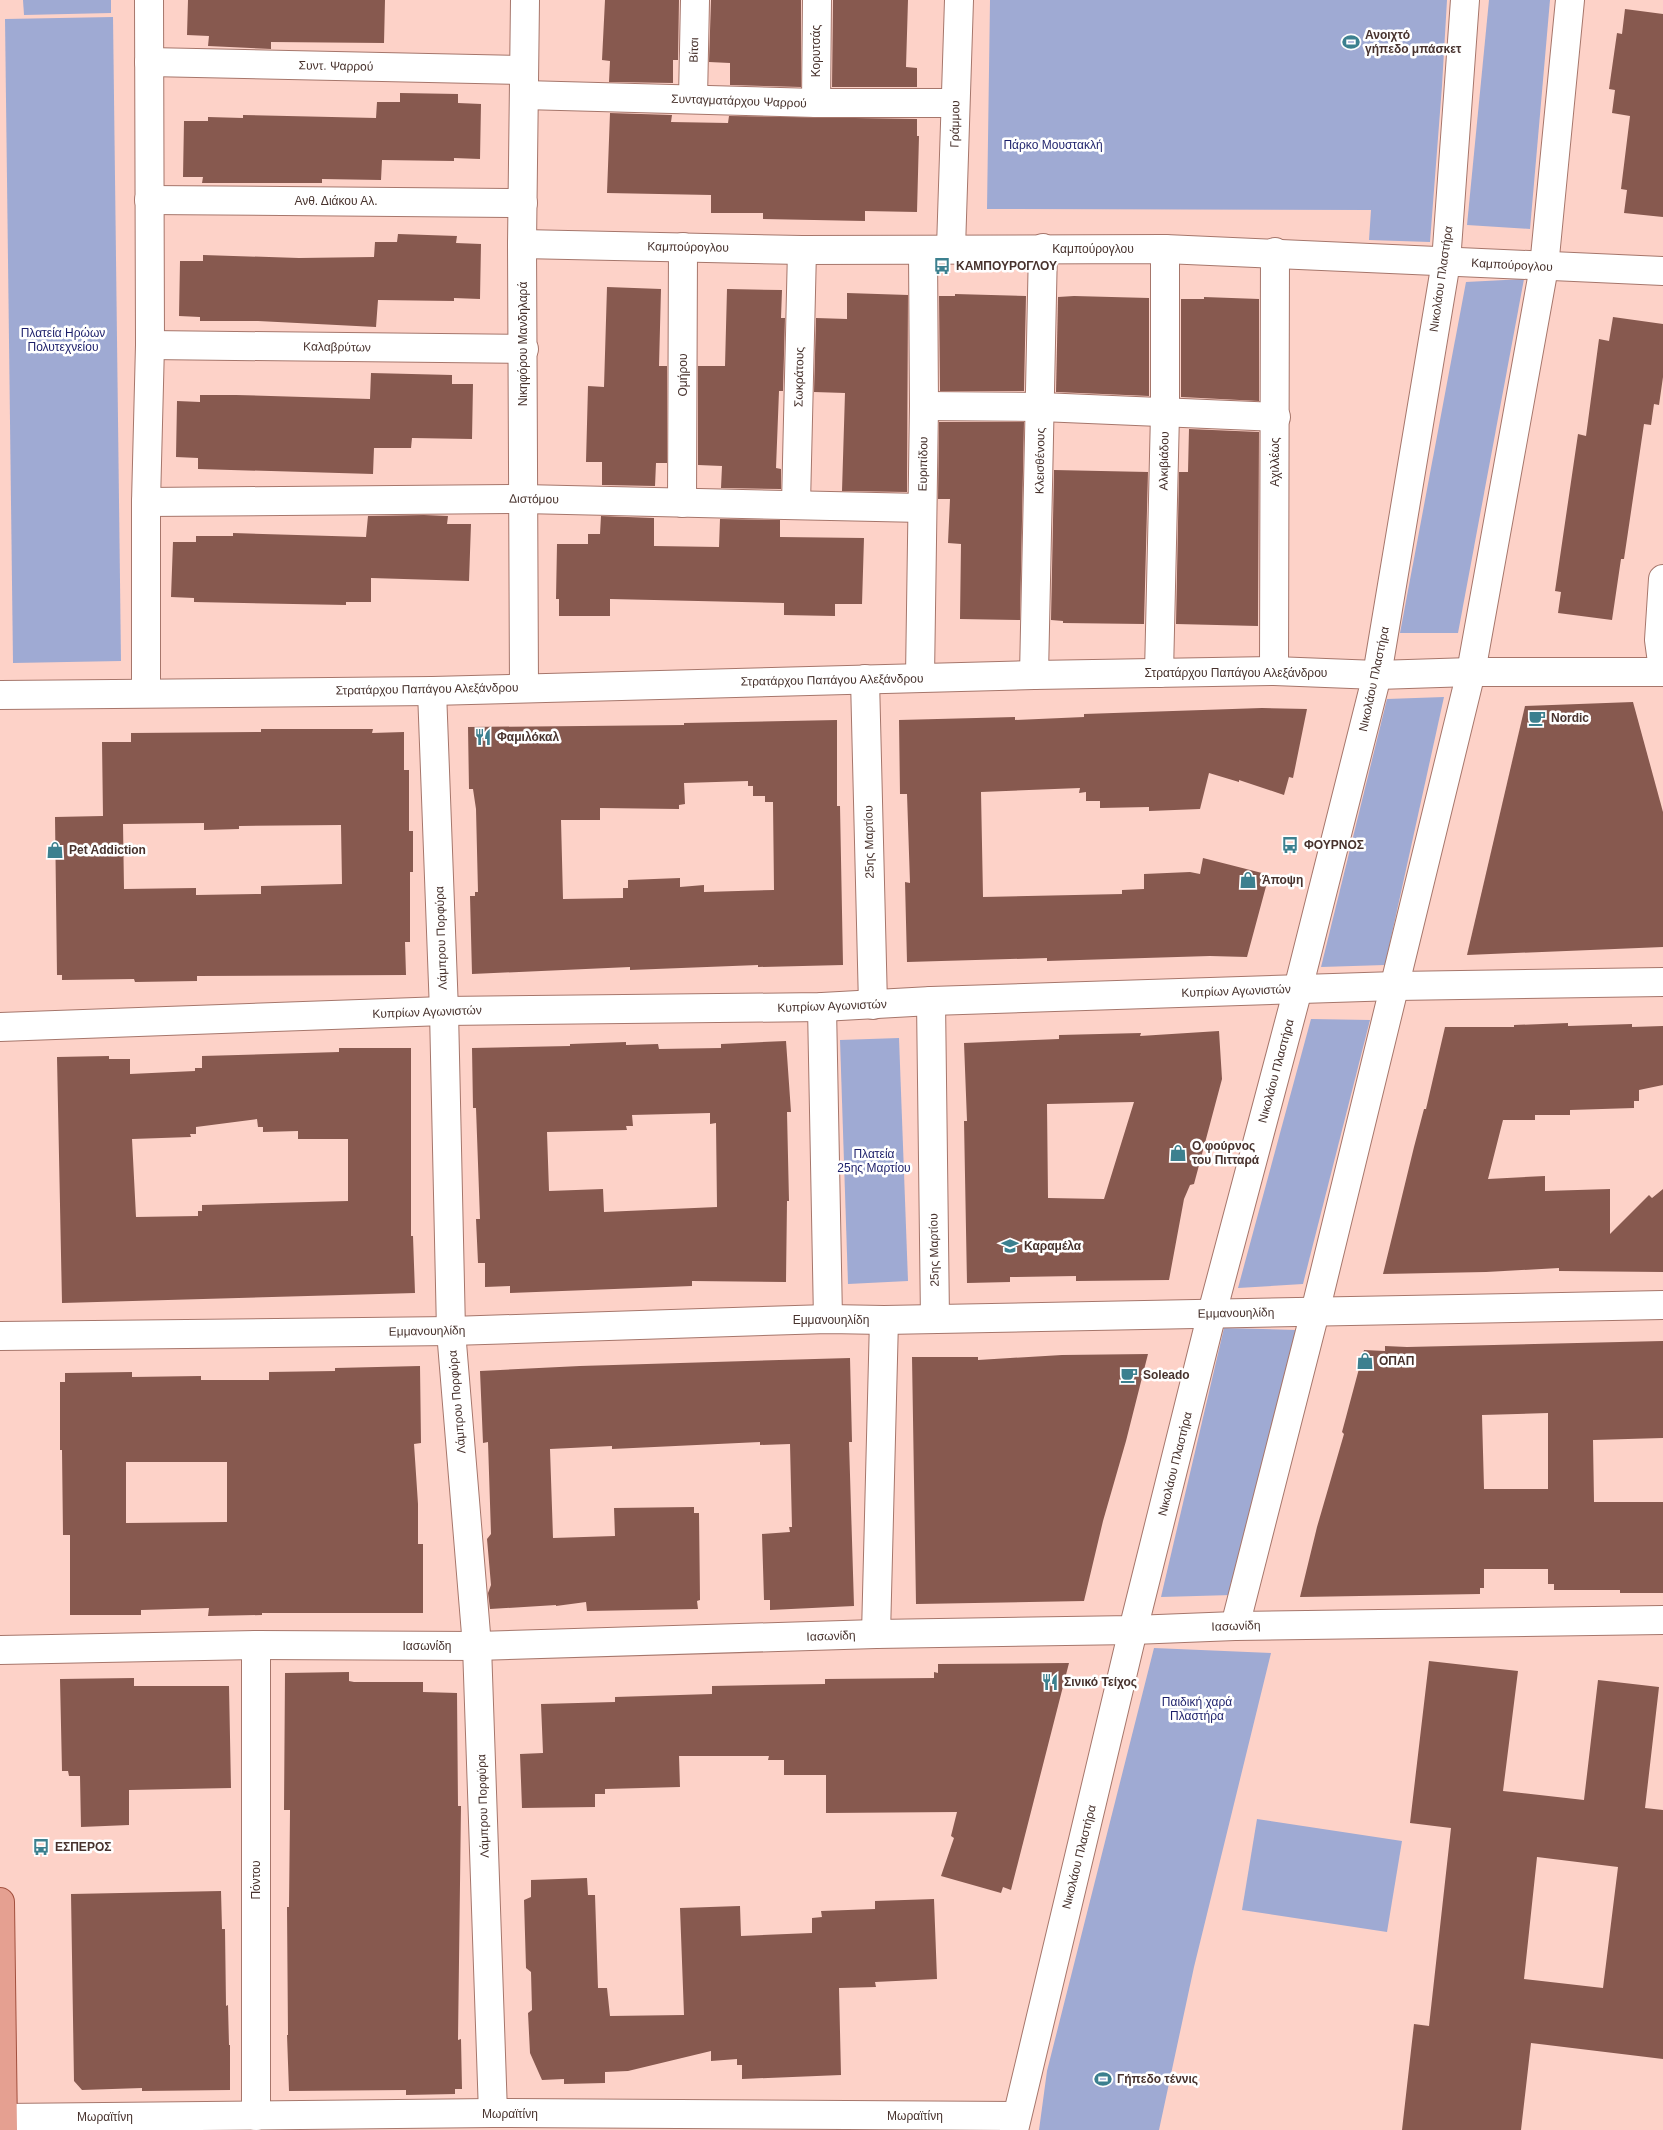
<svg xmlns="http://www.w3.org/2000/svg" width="1663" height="2130" font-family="Helvetica,sans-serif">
<rect width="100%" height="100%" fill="#fdd2c8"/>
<g fill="#9faad3">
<polygon points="23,0 111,0 111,13 24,15"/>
<polygon points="990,0 1447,0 1442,86 1430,242 1369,240 1371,210 987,209"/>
<polygon points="1489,0 1550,0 1530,229 1467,225"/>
<polygon points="113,17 121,661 13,663 5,19"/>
<polygon points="1524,279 1458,633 1400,633 1466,282"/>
<polygon points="1444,697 1385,965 1321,967 1387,699"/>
<polygon points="1311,1019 1370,1020 1303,1284 1238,1288"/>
<polygon points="899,1038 908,1281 848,1284 840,1040"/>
<polygon points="1224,1328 1297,1330 1232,1595 1161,1597"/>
<polygon points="1154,1648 1271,1653 1194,1967 1159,2130 1039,2130 1047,2071"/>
<polygon points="1257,1819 1402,1841 1387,1932 1242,1910"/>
</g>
<g fill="#87594f" fill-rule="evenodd">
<polygon points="188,0 385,0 384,43 271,42 271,49 208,46 209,36 187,35"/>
<polygon points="605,0 679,0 678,60 673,60 673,83 609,82 610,61 602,60"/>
<polygon points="711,0 801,0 801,87 730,85 730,63 709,62"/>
<polygon points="833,0 908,0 906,67 917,68 917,87 832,87"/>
<polygon points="1625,9 1663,14 1663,217 1624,213 1627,190 1621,189 1630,116 1612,113 1615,90 1609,89 1617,33 1622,34"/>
<polygon points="400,93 458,94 458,103 481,104 480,159 454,158 454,161 382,160 381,180 322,179 322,183 202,183 203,177 183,177 184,121 208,121 208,117 243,118 243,115 376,118 377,102 400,102"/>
<polygon points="610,113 672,115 671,122 728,123 729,116 917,119 917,136 919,136 917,212 865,211 865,221 763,219 763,213 711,213 711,195 607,193"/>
<polygon points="398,234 457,236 456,243 481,244 480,299 454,298 454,301 378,300 376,327 258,321 200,321 200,317 179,316 180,261 203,261 203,255 299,258 374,257 375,242 397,242"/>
<polygon points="607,287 661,289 659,366 667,366 667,463 656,463 655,486 602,485 602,462 586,462 588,386 604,387"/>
<polygon points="727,289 782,290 781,318 785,318 783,391 779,391 776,468 781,469 781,489 721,488 722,466 698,465 698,366 725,366"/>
<polygon points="847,293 908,295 907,492 842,491 845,393 814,392 816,318 847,319"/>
<polygon points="955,294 1026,296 1024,391 940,391 939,296 955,296"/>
<polygon points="1074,296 1149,298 1149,396 1056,392 1058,297"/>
<polygon points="1204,297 1259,299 1259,401 1181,397 1181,299 1204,299"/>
<polygon points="1613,317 1663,324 1663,377 1659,405 1654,404 1651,425 1644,424 1624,559 1621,559 1612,620 1558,613 1561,592 1555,591 1578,434 1586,436 1599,339 1609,341"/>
<polygon points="371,373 452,375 452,384 473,384 472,439 412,438 411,448 374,448 373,474 198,469 198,458 176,457 177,401 200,402 200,395 236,395 370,399"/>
<polygon points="939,422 1024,422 1020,620 960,619 961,544 948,543 950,499 938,499"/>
<polygon points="1189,429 1259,432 1258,626 1176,624 1179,472 1188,472"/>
<polygon points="1054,470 1148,472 1144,624 1063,623 1063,621 1051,620"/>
<polygon points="424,515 448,516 447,524 471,524 469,581 371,578 371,602 346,602 346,605 194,602 194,598 171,597 173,542 196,542 196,536 233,536 233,533 366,537 368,516"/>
<polygon points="601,516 654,518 654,546 719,547 720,519 780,520 780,537 864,538 862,604 835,604 835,616 784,615 784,603 610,599 610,616 559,616 559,599 556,599 557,544 588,544 588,534 600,534"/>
<polygon points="1633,702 1663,812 1663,947 1467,955 1525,706"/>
<polygon points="1262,708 1307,709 1293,778 1289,777 1284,795 1239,780 1239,782 1209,773 1200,809 1149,811 1149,807 1100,808 1100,801 1086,801 1086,792 1079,793 1080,788 981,792 983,897 1122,894 1122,890 1144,889 1144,874 1190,872 1200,874 1203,858 1262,873 1261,877 1268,879 1247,957 1210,956 1047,961 1047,958 907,962 905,882 910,883 907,794 900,794 899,720 1015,717 1015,720 1084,717 1084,714"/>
<path d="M837 720V806H840L843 965 758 967V965L630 970V967L472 974 470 896H475V892H478L476 809 473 789H469L468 727 684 725V723ZM748 781V786H753V796H765V802H773L774 890 704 892V885L680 887V878L628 880V888H623V898L563 899 561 820H600V808L679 809V805L685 804 684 783Z"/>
<path d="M261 729H373L372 733 404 732V770H409V831H413V872H410V942H405L406 975 197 976V981L135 982 134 979 62 980V975H57L55 817 103 816 102 742H131V733L261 732ZM204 823V830L239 829V826L341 825 342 884 261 886V894L196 895V888L124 889 123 824Z"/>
<polygon points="1568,1023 1568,1026 1632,1024 1632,1027 1663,1026 1663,1085 1639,1090 1639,1101 1634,1101 1634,1108 1570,1110 1570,1115 1535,1115 1535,1120 1503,1120 1488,1179 1545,1176 1545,1191 1610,1189 1610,1234 1649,1195 1652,1198 1663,1189 1663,1272 1559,1271 1559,1268 1486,1272 1383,1274 1414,1147 1424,1109 1426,1109 1445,1027 1514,1027 1514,1025"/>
<path d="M1219 1031 1222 1079 1194 1184 1190 1185 1184 1199 1169 1280 1076 1281V1276L1010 1277V1282L967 1283 964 1121H967L964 1043 1059 1039V1035L1141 1033 1140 1036ZM1134 1102 1104 1199 1048 1198 1047 1104Z"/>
<path d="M786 1041 791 1112H787L789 1201H787L786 1282 692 1281V1286L510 1293V1286L485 1287V1263H478L476 1219H480L476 1108H473L472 1048 570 1046V1044L626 1042V1045L658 1044 659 1049 721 1048V1044ZM710 1113V1124L716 1123 717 1207 604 1212 603 1189 549 1191 547 1132 627 1130 626 1126H633L632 1115Z"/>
<path d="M339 1048H411V1236H413L415 1293 62 1303 57 1057 109 1056V1059H130V1074L195 1071V1068H202V1056L339 1052ZM257 1119 258 1127H263V1132L298 1131V1139H348V1201L202 1205V1211H198V1216L136 1217 132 1139 191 1137 190 1134H196V1127Z"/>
<path d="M1663 1341V1438L1593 1440 1594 1502H1663V1593H1620V1590H1554V1584H1548V1569H1484V1588H1480V1594L1300 1597 1317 1527 1344 1434 1342 1432 1364 1350 1385 1351V1346L1407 1347ZM1548 1413V1489H1484L1482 1415Z"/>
<polygon points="1148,1354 1126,1441 1103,1521 1084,1601 916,1604 912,1357 978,1357 978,1360 1062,1355"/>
<polygon points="850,1358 852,1442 849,1442 854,1606 770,1610 770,1600 764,1600 762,1534 790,1532 789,1527 792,1527 790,1444 760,1445 760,1442 612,1449 612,1446 550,1449 553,1538 615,1536 614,1508 694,1507 694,1513 699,1513 700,1600 697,1601 698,1609 587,1611 586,1602 556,1606 556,1605 490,1609 488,1593 491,1585 487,1539 491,1534 488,1442 483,1443 480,1371 580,1366"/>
<path d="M420 1366 421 1443 414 1444 418 1504V1544H423V1613H262V1615L208 1616 209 1608 141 1610V1615H70V1535H63L62 1450H60V1382H65V1373L132 1372V1377L201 1376V1380H269V1372L335 1371V1368ZM126 1462H227V1522L126 1523Z"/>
<path d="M1429 1661 1518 1671 1503 1791 1584 1800 1598 1680 1659 1687 1645 1808 1663 1810V2059L1531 2043 1521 2130H1402L1414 2024 1429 2026 1451 1828 1410 1823ZM1537 1857 1618 1867 1603 1988 1524 1979Z"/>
<polygon points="1069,1663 1011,1890 1003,1887 1001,1893 941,1876 954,1838 951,1836 957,1812 826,1813 826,1775 784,1775 784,1760 768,1760 769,1756 679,1756 680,1787 605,1789 605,1794 595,1794 595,1807 522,1808 520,1754 543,1753 541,1704 615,1702 615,1697 712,1694 712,1686 825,1684 825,1679 934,1678 934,1672 938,1673 938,1664"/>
<polygon points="349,1672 349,1681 354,1682 423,1682 423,1692 457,1693 458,1806 461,1806 458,2040 461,2039 462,2089 455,2089 455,2094 406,2095 406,2090 289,2091 287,2035 288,2035 287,1907 289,1907 290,1810 284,1810 285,1673"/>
<polygon points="134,1678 134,1686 229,1686 231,1788 129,1790 129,1825 81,1827 80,1776 69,1776 68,1771 62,1771 60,1679"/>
<polygon points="587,1878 588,1895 595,1895 598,1988 607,1988 610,2016 684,2015 680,1908 740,1906 741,1936 812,1933 812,1918 822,1917 821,1911 875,1909 875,1901 934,1899 937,1979 875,1982 876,1987 839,1988 841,2075 742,2079 742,2065 737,2065 737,2059 711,2061 711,2051 628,2071 605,2072 605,2083 564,2084 564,2079 542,2080 530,2053 528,2013 532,2010 531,1972 526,1968 524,1900 531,1897 531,1880"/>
<polygon points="221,1891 222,1929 225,1929 226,2006 228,2005 229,2045 230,2045 230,2090 142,2091 142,2088 82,2090 74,2081 71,1894"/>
</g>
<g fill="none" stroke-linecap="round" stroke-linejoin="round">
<g stroke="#a6766b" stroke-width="30">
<g id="pedestrian">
<polyline points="149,62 524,70"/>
<polyline points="524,95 816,103 955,103"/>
<polyline points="693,99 695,0"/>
<polyline points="816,103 817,0"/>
<polyline points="149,200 523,203"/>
<polyline points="951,248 959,0"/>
<polyline points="150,345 524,349"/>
<polyline points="924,406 1041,407 1276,417"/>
<polyline points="146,502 523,499 922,508"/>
<polyline points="682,503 683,247"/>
<polyline points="796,504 802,250"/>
<polyline points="1274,671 1275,252"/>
<polyline points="1159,673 1165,413 1165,249"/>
<polyline points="1034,675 1043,248"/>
<polyline points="920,677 924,406 923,250"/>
<polyline points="146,692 146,502 150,345 149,0"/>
</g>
</g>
<g stroke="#a6766b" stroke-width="30">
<g id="minor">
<polyline points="522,244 802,250 1165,249 1663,271"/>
<polyline points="1663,579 1659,640 1663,670"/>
<polyline points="865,679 873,1005"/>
<polyline points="524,687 522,244 525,0"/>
<polyline points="432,691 444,1011 451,1331 477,1646 493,2113"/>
<polyline points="0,695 432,691 1034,675 1274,671 1377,675 1471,672 1663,672"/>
<polyline points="931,1001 935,1319"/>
<polyline points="822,1007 828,1319"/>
<polyline points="0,1027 444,1011 822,1007 931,1001 1396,986 1663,982"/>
<polyline points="0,1336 451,1331 828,1319 884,1320 1663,1305"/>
<polyline points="1235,1626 1315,1312 1471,672 1544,267 1570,0"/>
<polyline points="876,1634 884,1320"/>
<polyline points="256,1645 256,2116"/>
<polyline points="0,1650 256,1645 477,1646 876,1634 1133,1630 1235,1626 1663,1620"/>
<polyline points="3,2118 493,2113 1016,2116"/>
<polyline points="1014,2130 1133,1630 1212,1313 1298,989 1377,675 1446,262 1465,0"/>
</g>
</g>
<g stroke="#a2503e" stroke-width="30">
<polyline id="primary" points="0,1902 3,2130"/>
</g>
<use href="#pedestrian" stroke="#fff" stroke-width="28"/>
<use href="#minor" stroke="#fff" stroke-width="28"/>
<use href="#primary" stroke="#e5a091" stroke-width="28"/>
</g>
<defs>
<g id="stadium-bare" transform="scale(1.35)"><path d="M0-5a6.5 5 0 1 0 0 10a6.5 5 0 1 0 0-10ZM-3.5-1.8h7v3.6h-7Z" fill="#3c808f" stroke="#fff" stroke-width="2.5" paint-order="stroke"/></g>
<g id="bus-bare" transform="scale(1.35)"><path d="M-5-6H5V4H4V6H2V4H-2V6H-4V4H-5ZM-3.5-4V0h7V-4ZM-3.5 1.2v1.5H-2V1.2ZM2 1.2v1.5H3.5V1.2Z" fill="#3c808f" stroke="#fff" stroke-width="2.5" paint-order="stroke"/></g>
<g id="cafe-bare" transform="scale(1.35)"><path d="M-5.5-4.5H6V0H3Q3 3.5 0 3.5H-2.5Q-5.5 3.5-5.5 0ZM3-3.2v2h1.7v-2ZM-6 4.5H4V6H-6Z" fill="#3c808f" stroke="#fff" stroke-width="2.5" paint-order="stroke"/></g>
<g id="restaurant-bare" transform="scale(1.35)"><path d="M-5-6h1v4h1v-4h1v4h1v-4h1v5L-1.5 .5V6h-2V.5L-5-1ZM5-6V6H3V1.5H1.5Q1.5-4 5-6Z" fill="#3c808f" stroke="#fff" stroke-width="2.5" paint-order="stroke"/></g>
<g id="shop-bare" transform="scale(1.35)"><path d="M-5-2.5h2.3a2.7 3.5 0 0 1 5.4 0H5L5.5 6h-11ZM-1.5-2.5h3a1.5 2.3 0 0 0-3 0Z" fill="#3c808f" stroke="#fff" stroke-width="2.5" paint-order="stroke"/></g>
<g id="school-bare" transform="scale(1.35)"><path d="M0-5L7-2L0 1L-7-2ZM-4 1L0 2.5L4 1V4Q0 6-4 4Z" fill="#3c808f" stroke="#fff" stroke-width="2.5" paint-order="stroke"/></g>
</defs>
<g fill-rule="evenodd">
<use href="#stadium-bare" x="1351" y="42"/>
<use href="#bus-bare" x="942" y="266"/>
<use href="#cafe-bare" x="1537" y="718"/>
<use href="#restaurant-bare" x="483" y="737"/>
<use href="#bus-bare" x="1290" y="845"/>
<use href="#shop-bare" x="55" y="850"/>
<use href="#shop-bare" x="1248" y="880"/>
<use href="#shop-bare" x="1178" y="1153"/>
<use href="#school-bare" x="1010" y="1246"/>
<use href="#shop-bare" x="1365" y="1361"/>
<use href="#cafe-bare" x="1129" y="1375"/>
<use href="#restaurant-bare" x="1050" y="1682"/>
<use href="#bus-bare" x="41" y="1847"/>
<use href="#stadium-bare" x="1103" y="2079"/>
</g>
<g text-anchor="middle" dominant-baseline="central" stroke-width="5" stroke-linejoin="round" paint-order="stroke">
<g font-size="12" font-weight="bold" fill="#47322d" stroke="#fff" text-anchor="start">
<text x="1365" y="35">Ανοιχτό<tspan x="1365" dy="14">γήπεδο μπάσκετ</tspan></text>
<text x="956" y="266">ΚΑΜΠΟΥΡΟΓΛΟΥ</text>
<text x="1551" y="718">Nordic</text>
<text x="497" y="737">Φαμιλόκαλ</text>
<text x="1304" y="845">ΦΟΥΡΝΟΣ</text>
<text x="69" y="850">Pet Addiction</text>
<text x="1262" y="880">Άποψη</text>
<text x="1192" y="1146">Ο φούρνος<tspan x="1192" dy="14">του Πιτταρά</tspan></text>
<text x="1024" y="1246">Καραμέλα</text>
<text x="1379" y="1361">ΟΠΑΠ</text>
<text x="1143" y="1375">Soleado</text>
<text x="1064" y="1682">Σινικό Τείχος</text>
<text x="55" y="1847">ΕΣΠΕΡΟΣ</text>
<text x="1117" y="2079">Γήπεδο τέννις</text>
</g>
<g font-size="12" fill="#47322d" stroke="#fff">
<text transform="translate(694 50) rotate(-88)">Βίτσι</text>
<text transform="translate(816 51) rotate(-90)">Κορυτσάς</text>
<text transform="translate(336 66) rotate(1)">Συντ. Ψαρρού</text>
<text transform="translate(739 101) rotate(2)">Συνταγματάρχου Ψαρρού</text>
<text transform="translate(955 124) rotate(-89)">Γράμμου</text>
<text x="336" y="201">Ανθ. Διάκου Αλ.</text>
<text transform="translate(688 247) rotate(1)">Καμπούρογλου</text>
<text x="1093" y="249">Καμπούρογλου</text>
<text transform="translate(1512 265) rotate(3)">Καμπούρογλου</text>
<text transform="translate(1441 279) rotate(-82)">Νικολάου Πλαστήρα</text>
<text transform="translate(523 344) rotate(-90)">Νικηφόρου Μανδηλαρά</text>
<text transform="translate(337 347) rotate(1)">Καλαβρύτων</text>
<text transform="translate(683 375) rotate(-90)">Ομήρου</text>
<text transform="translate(799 377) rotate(-89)">Σωκράτους</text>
<text transform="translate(1040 461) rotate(-89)">Κλεισθένους</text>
<text transform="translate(1164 461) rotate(-89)">Αλκιβιάδου</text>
<text transform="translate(1275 462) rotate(-90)">Αχιλλέως</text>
<text transform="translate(923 464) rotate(-89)">Ευριπίδου</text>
<text transform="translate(534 499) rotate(1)">Διστόμου</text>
<text x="1236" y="673">Στρατάρχου Παπάγου Αλεξάνδρου</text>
<text transform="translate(1374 679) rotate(-78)">Νικολάου Πλαστήρα</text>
<text transform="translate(832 680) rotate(-1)">Στρατάρχου Παπάγου Αλεξάνδρου</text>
<text transform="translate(427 689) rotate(-1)">Στρατάρχου Παπάγου Αλεξάνδρου</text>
<text transform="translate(869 842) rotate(-91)">25ης Μαρτίου</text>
<text transform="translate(441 938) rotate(-92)">Λάμπρου Πορφύρα</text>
<text transform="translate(1236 991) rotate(-2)">Κυπρίων Αγωνιστών</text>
<text transform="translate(832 1006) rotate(-2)">Κυπρίων Αγωνιστών</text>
<text transform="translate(427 1012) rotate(-2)">Κυπρίων Αγωνιστών</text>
<text transform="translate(1276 1071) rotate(-75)">Νικολάου Πλαστήρα</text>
<text transform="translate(934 1250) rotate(-91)">25ης Μαρτίου</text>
<text transform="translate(1236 1313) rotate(-1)">Εμμανουηλίδη</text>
<text x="831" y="1320">Εμμανουηλίδη</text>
<text transform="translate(427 1331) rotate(-1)">Εμμανουηλίδη</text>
<text transform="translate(457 1402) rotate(-95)">Λάμπρου Πορφύρα</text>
<text transform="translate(1175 1464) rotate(-76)">Νικολάου Πλαστήρα</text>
<text transform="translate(1236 1626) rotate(-2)">Ιασωνίδη</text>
<text transform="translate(831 1636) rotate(-2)">Ιασωνίδη</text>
<text x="427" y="1646">Ιασωνίδη</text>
<text transform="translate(483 1806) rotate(-92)">Λάμπρου Πορφύρα</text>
<text transform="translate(1079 1857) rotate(-76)">Νικολάου Πλαστήρα</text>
<text transform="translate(256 1880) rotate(-90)">Πόντου</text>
<text x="510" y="2114">Μωραϊτίνη</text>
<text x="915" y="2116">Μωραϊτίνη</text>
<text x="105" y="2117">Μωραϊτίνη</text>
</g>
<g font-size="12" fill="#1c1f6a" stroke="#fff">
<text x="1053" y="145">Πάρκο Μουστακλή</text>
<text x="63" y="333">Πλατεία Ηρώων<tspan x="63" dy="14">Πολυτεχνείου</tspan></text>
<text x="874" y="1154">Πλατεία<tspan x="874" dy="14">25ης Μαρτίου</tspan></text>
<text x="1197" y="1702">Παιδική χαρά<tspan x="1197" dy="14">Πλαστήρα</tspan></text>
</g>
</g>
</svg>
